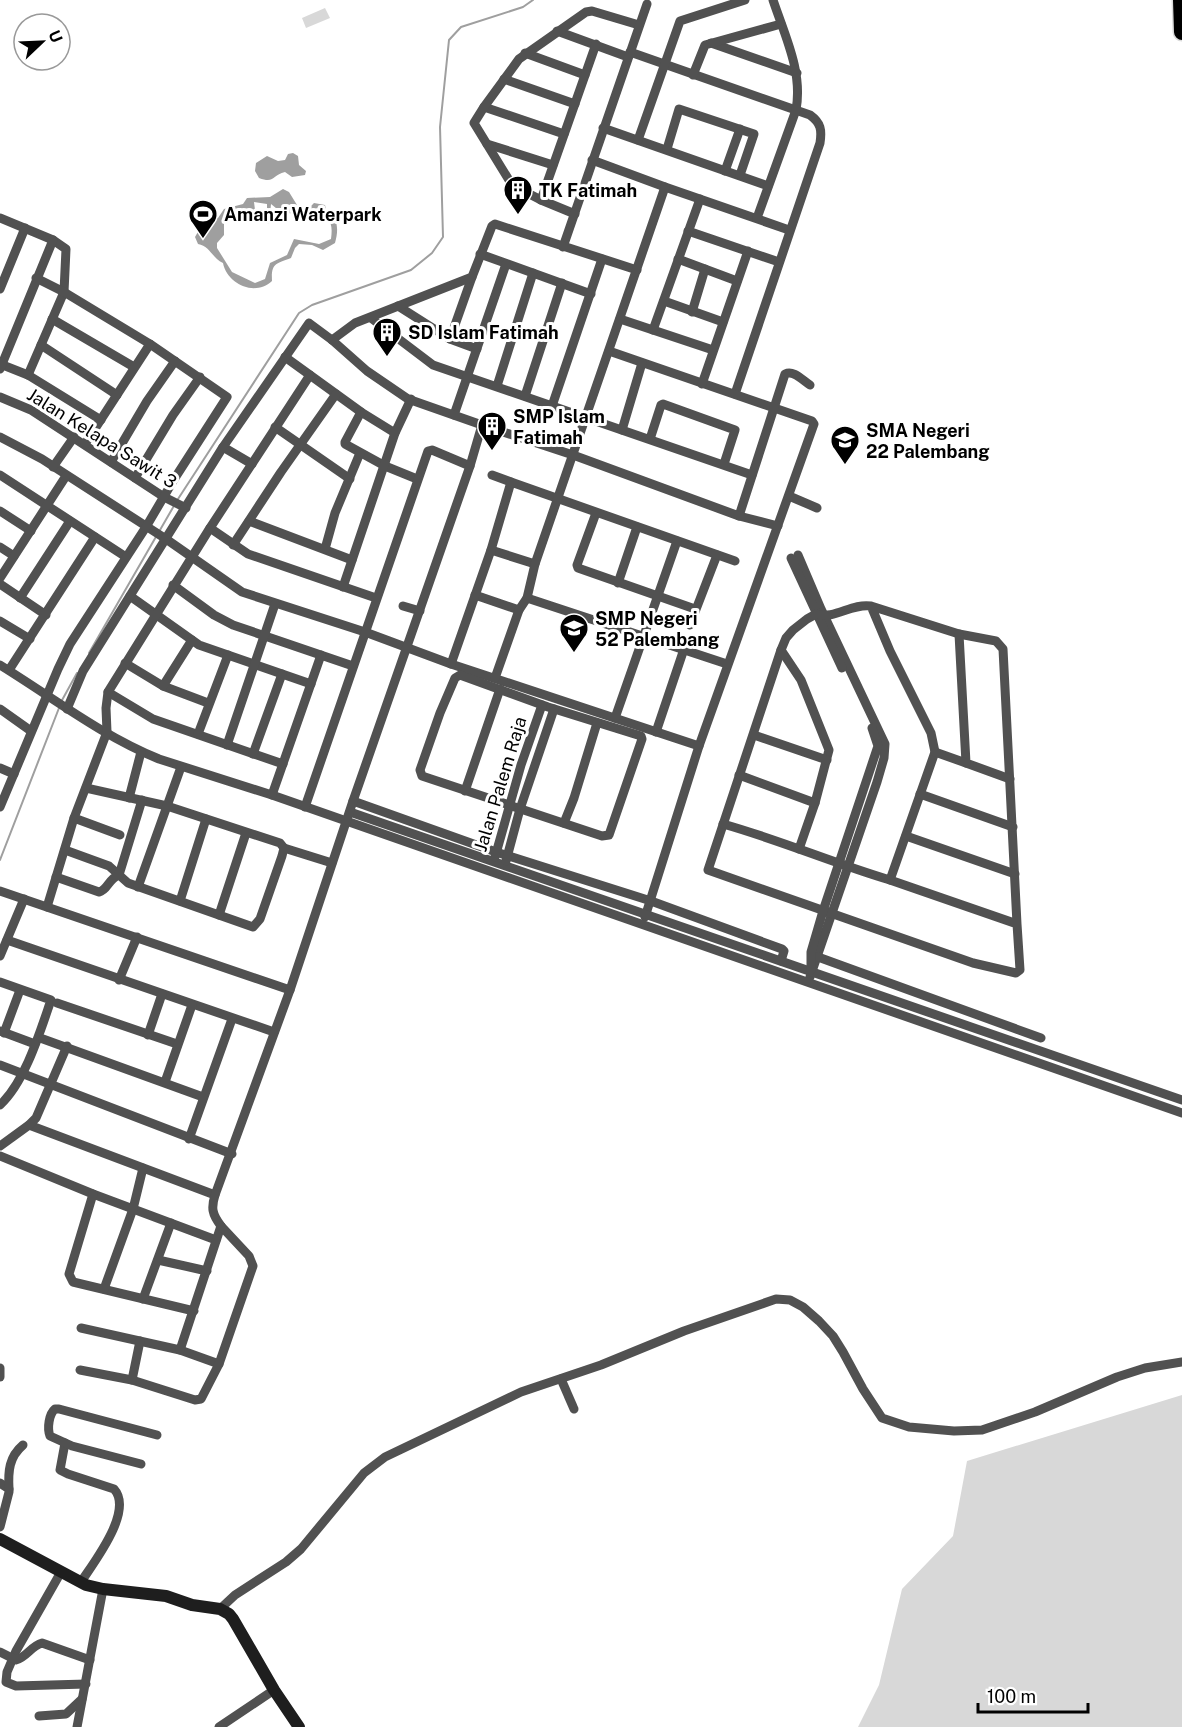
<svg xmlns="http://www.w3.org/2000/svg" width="1182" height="1727" font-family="'Public Sans',sans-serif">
<rect width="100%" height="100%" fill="#fff"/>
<g fill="#d8d8d8">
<polygon points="325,8 330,18 306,28 302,18"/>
<polygon points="1182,1395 1182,1727 858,1727 879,1685 902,1589 953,1536 967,1461"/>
</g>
<g fill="#9f9f9f" fill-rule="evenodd">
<path d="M293 153 298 156 299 165 306 171 305 175 292 177 285 172C272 175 275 184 259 178L255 171 256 163 267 156 278 161 285 160 288 154Z"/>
<path d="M283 189 289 192 297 205H301L302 210H307L314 203 325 205 326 209C338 217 339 229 335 243L323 250 312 245 299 244 295 248 291 258C276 264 271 263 272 281 255 297 227 284 223 263 212 258 210 246 198 244L195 237 207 216 218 218 224 209 243 204 247 198 270 197ZM254 202 267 204V212L262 211 259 213 258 217 264 224 271 223 273 221 272 215 270 214 271 204 282 213 311 214 315 212C331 216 333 224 331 239L319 244 294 239 287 255 270 263 265 279 255 283 232 272 217 248V243L224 235V221L228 215 233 214 238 217 247 215 255 210Z"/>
</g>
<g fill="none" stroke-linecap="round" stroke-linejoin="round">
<g stroke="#9f9f9f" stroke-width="2">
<polyline points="178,499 299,313 312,305 411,270 432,253 443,237 440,127 449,40 461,27 523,7 533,0"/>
<polyline points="160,530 175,504"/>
<polyline points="89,653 157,535"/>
<polyline points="61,702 77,673"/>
<polyline points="0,860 59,708"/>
</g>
<g stroke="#dbdbdb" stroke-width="19">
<polyline id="highway" points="1181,0 1182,32"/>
</g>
<g stroke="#515151" stroke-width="9">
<polyline points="557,31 628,57"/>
<polyline points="711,43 797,73"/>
<path d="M630 52 810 115C821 123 822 130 820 143L735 394"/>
<polyline points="525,53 585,75"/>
<polyline points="693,75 705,45 781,24"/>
<polyline points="504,79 575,104"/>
<polyline points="484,107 564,134"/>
<polyline points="603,128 768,186"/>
<polyline points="638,140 680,21 745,0"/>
<polyline points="487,144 553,165"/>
<polyline points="667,149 679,109 754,134 740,175"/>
<polyline points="592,160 665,187 789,230"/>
<polyline points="725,171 740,129"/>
<polyline points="541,200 596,44"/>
<polyline points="575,214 541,200 512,185 474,123 484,107 519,59 586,12 592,11 639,25"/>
<polyline points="0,218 53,240 66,249 64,292 28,375"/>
<path d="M757 218 796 110C803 72 785 36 773 0"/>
<polyline points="688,231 779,262"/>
<polyline points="563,247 647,4"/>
<polyline points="480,254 591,294"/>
<polyline points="678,259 737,281"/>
<polyline points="0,289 25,228"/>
<polyline points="664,301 723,322"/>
<polyline points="398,306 450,339 477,349"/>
<polyline points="692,312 705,269"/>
<polyline points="371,318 433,365 752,475"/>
<polyline points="52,319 134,367"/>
<polyline points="620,319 713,350"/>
<polyline points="653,330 700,199"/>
<polyline points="450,339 472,277"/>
<polyline points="332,340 355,323 472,277 492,226 495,224 637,270"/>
<polyline points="41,345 117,395"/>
<polyline points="609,351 812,421 814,424 699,746 645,917"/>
<polyline points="285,357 361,412 395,433"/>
<polyline points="0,364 28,375 101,420"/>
<polyline points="0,369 53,240"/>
<polyline points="702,384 748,251"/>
<polyline points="497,386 533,273"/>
<polyline points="525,396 562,283"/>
<polyline points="0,397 31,410 164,497 186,508"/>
<polyline points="552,406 602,259"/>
<polyline points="361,412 345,442 345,444 385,466 417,479"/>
<polyline points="454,415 506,264"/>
<polyline points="275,427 350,479"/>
<polyline points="622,430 642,363"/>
<polyline points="0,437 42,459 166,539 242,592 365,632 451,664 699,746"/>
<polyline points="650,439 661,405 663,404 735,430 724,464"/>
<polyline points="85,444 150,344"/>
<polyline points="223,447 252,464"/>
<polyline points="111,462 147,401 175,361"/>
<polyline points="53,467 74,437"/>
<polyline points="0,475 126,557"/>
<polyline points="492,475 511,482"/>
<polyline points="135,478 173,415 200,377"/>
<polyline points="789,496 817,508"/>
<polyline points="0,511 31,531"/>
<polyline points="596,513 577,565 578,568 695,609"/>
<path d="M739 516 785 374C794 370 802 380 810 385"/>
<polyline points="249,521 352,560"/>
<polyline points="210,528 248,554 376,598"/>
<polyline points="233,545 281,472 336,394"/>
<polyline points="0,547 14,556"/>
<polyline points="325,549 335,513 360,453"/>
<polyline points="491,550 535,564"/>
<polyline points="798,555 821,609 885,744 884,758 877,782 810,977"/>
<polyline points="791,558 842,668"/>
<polyline points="0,578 66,476"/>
<polyline points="618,583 637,527"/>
<polyline points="0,584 46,615"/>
<polyline points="173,585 214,615 233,625 353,666"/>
<polyline points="343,587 395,433 411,399"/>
<polyline points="475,595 519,610"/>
<polyline points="130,596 199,645 311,684"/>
<polyline points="20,598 70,521"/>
<polyline points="527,598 727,664"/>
<polyline points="403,606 420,611"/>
<path d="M871 606 890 651 931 733 935 752 890 880 1017 924 1003 649 996 641 959 634 871 606C851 603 835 620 816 614L807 619 793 630 786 638 781 650 708 870 973 963 1016 973 1020 970 1017 924"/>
<polyline points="0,621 30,639"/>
<polyline points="690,625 717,555"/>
<polyline points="959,634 966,763 1010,779"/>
<polyline points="781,650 801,680 829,750 815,803 799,849"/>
<polyline points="125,663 163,686 208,703"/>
<polyline points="451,664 491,550 511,482 735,561"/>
<path d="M0 665C52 697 102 736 159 759L272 795 1182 1113"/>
<polyline points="9,670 95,537"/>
<polygon points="460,675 548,707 641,736 642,739 609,835 602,836 422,776 420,770 440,713 455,678"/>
<polyline points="495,678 519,610 527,598 535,564 665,187"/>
<polyline points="163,686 192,640"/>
<polyline points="108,692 153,719 283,764"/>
<polyline points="0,709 31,731"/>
<polyline points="67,709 83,671 223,447 309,323 332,340 367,371 408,399 482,425 573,455 739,516 778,526"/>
<polyline points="615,718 677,541"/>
<polyline points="656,732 684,649"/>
<polyline points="198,734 228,655"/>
<polyline points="754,735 827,760"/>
<polyline points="227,745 275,604"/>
<polyline points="935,752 966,763"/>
<polyline points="253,754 282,674"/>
<polyline points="0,768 14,774"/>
<polyline points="739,775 815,803"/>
<polyline points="465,791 500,689"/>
<polyline points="920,794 1013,827"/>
<polyline points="272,795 321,655"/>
<polyline points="129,798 141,752"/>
<polyline points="353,801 496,852 651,901 782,949 784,951 781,961"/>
<polyline points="0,807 58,669 70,644 146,527 173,481 227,397 150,344 64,292 36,278"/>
<polyline points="305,807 428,451 432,450 470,466"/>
<polyline points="350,812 1182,1100"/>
<polyline points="74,818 120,835"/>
<polyline points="564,823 574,798 597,723"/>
<path d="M723 824C780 840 833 863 890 880"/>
<polyline points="906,836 1015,874"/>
<polyline points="284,848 332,863"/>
<polyline points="65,850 109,866 128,883 253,927 260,919 282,856 284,848 280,843 167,806 86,788"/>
<polyline points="495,857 521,765 542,705"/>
<polyline points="506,861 520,809 554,709"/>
<path d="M56 877 99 892C108 890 108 879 119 875L142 800"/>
<polyline points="138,887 181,767"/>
<polyline points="0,891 290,990"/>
<polyline points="180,901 206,819"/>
<polyline points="47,907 74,818 107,732 106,708 108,692 210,528 310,375"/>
<polyline points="219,915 246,833"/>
<polyline points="7,940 274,1032"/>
<polyline points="0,956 24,899"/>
<polyline points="818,957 1041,1038"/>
<polyline points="811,970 811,952 823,911 878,746 872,728"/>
<polyline points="119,980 137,937"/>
<path d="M0 982 51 1000C40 1032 25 1082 0 1105"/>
<polyline points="57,1003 177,1044"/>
<polyline points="0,1031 35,1044"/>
<polyline points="4,1033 20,990"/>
<polyline points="148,1035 162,994"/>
<polyline points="43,1039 203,1097"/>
<polyline points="0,1065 232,1154"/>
<polyline points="165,1082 192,1005"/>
<polyline points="29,1125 215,1195"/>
<polyline points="189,1139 232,1019"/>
<polyline points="0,1146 29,1125 36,1118 67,1046"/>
<polyline points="0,1156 93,1194 216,1240"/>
<polyline points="93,1194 69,1274 73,1282 194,1311"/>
<polyline points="158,1260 207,1271"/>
<polyline points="104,1289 133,1209 143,1168"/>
<polyline points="143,1299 171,1223"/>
<polyline points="81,1328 180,1350 219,1364"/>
<path d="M180 1350 221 1226C212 1214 211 1208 215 1195L290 990 353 801 470 466 482 425"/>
<polyline points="0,1368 0,1377"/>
<polyline points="80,1370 132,1380 195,1400 201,1399 219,1364 253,1266 249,1256 221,1226"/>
<polyline points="561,1379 574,1409"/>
<polyline points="132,1380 140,1341"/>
<path d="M65 1443 60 1470 68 1474 114 1489C134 1511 94 1562 81 1582"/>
<path d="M141 1464 72 1446 50 1436C47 1428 49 1414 55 1409H59L157 1435"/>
<polyline points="0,1483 9,1489 9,1492 0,1527"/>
<path d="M9 1489C8 1471 9 1457 23 1445"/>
<polyline points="61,1572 16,1651 7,1672 6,1682 16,1686 86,1684"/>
<polyline points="220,1609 235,1595 286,1562 301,1549 364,1473 385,1457 521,1392 601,1365 684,1331 776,1299 790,1300 803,1307 819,1321 833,1336 843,1352 863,1389 882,1418 909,1427 954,1431 982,1430 1035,1412 1117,1377 1145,1368 1182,1362"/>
<path d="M0 1652 16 1660C27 1657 31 1646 42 1643L90 1660"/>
<polyline points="39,1716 66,1714 82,1699"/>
<polyline points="77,1727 103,1589"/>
<polyline points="219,1727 274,1690"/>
</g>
<polyline stroke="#1e1e1e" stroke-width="12" points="0,1539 86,1585 103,1589 166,1596 192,1605 220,1609 229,1614 233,1619 274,1690 299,1727"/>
<use href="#highway" stroke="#000" stroke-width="16"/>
</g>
<defs>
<g id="building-pin" transform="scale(1.5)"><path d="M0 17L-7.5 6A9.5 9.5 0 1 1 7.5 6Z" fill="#000" stroke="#fff"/><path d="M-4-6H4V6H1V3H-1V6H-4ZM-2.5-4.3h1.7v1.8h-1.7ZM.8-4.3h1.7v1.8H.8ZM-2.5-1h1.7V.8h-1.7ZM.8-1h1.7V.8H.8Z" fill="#fff"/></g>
<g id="stadium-pin" transform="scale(1.5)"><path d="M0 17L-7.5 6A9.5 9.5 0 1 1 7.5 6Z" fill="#000" stroke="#fff"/><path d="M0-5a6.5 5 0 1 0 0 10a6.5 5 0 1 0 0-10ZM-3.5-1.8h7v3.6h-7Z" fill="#fff"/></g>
<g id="school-pin" transform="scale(1.5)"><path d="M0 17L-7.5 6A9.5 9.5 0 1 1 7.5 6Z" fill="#000" stroke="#fff"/><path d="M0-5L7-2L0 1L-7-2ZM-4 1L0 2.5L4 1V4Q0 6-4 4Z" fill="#fff"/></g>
</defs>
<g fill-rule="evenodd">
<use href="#building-pin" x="518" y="190"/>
<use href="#stadium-pin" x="203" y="214"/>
<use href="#building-pin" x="387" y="332"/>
<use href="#building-pin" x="492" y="426"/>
<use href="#school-pin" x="845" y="440"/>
<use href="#school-pin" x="574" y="628"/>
</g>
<g text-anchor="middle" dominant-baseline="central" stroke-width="6" stroke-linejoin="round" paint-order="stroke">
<g font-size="18" font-weight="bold" fill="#000" stroke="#fff" text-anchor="start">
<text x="539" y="190">TK Fatimah</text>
<text x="224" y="214">Amanzi Waterpark</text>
<text x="408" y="332">SD Islam Fatimah</text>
<text x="513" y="416">SMP Islam<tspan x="513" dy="21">Fatimah</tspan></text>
<text x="866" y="430">SMA Negeri<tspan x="866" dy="21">22 Palembang</tspan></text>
<text x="595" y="618">SMP Negeri<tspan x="595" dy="21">52 Palembang</tspan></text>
</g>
<g font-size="18" fill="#000" stroke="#fff">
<text transform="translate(102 438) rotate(32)">Jalan Kelapa Sawit 3</text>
<text transform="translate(500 784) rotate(-73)">Jalan Palem Raja</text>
</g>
</g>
<g transform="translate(42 42) rotate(67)"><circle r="28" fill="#ffffff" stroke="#999999" stroke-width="1.5"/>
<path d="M0-4.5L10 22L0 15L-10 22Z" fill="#000000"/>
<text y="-9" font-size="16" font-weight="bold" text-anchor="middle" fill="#000000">U</text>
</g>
<path d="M978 1703v9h110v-9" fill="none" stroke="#000000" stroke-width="3"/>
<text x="987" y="1703" font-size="18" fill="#000000" stroke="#ffffff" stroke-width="4.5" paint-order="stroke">100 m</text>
</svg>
